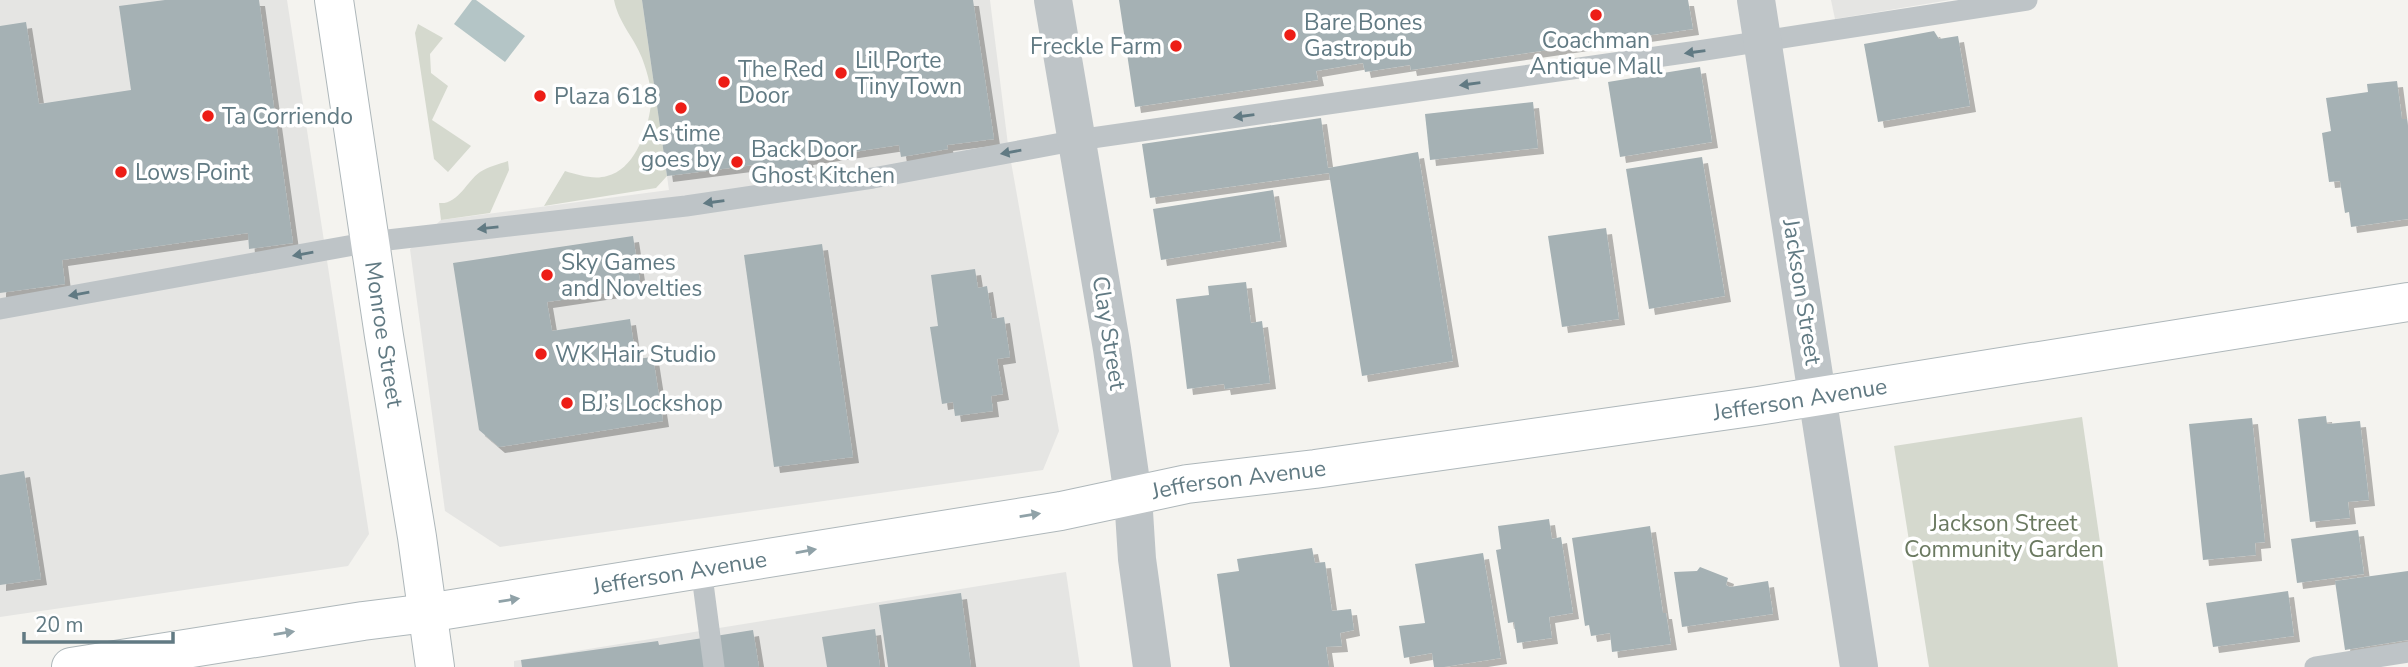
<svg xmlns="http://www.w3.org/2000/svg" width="2408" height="667" font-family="'Nunito Sans',sans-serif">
<defs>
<filter id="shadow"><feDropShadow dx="6" dy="6" stdDeviation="0" flood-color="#0004"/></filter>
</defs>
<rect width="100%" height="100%" fill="#f4f3ef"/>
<g fill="#e5e5e3">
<polygon points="0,0 287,0 369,534 348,566 0,617"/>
<polygon points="641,0 990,0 1008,145 1059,431 1043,470 500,547 445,511 410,249 441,220 669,190"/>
<polygon points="1831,0 1950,0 1835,19"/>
<polygon points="1066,572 1080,667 514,667 514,661"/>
</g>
<g fill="#d5d9ce">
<path d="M614 0H642L667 176 656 188 544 206 565 171C578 175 594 180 607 176 633 170 646 135 650 111 654 95 648 74 642 58 634 37 619 24 614 0Z"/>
<polygon points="418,24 443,38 430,54 431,73 448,86 432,120 471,146 448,172 434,159 415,33"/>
<path d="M508 161 509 170 490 213 441 220 439 203C458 205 466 182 480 172 488 167 499 164 508 161Z"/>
<polygon points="2082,417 2118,667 1929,667 1894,446"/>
</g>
<polygon fill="#b4c5c6" points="472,0 476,0 525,36 505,62 454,24"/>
<g fill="#a5b1b4" filter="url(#shadow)">
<polygon points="165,0 259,0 293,243 249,249 248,233 62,260 65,284 0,293 0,26 26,22 39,104 131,90 119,6"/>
<polygon points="642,0 973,0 994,139 947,145 948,149 901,157 899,145 807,159 810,170 763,177 761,164 667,176"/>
<polygon points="1119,0 1688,0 1693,29 1411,70 1410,65 1365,72 1363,63 1316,71 1318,80 1135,107"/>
<polygon points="1934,31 1939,39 1958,36 1970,106 1878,122 1864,44"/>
<polygon points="1700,67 1712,142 1620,157 1608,82"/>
<polygon points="2397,81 2402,119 2407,119 2408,126 2408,219 2351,227 2349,212 2345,213 2340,181 2329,182 2322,133 2331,131 2326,98 2368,92 2367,84"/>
<polygon points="1533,102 1538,148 1430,160 1425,114"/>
<polygon points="1321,118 1328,168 1418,152 1453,361 1362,376 1329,173 1150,198 1142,144"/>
<polygon points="1702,157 1725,296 1649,309 1626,169"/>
<polygon points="1273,190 1281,241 1161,260 1153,209"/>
<polygon points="1606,228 1619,319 1562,327 1548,236"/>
<polygon points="633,236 641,288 547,302 552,331 630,319 636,359 653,357 663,421 499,447 479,430 453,263"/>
<polygon points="822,244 853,457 774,467 744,255"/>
<polygon points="975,269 978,288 987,286 992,319 1004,317 1010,357 997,359 1003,394 991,396 993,411 955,416 953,402 942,404 930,327 938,326 931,275"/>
<polygon points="1246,282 1251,323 1262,321 1270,383 1225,389 1224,384 1187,389 1176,299 1209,295 1208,286"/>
<polygon points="2326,416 2327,424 2360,421 2369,500 2348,502 2350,518 2310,522 2298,419"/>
<polygon points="2252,418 2265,542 2255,543 2256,555 2203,560 2189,424"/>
<polygon points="24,471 41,579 0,585 0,475"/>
<polygon points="1549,519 1552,539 1561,537 1573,613 1549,617 1552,638 1517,643 1514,622 1508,623 1496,550 1501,549 1498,526"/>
<polygon points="1650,526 1663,613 1666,613 1671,644 1612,652 1610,633 1591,636 1589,625 1585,626 1572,538"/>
<polygon points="2358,530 2364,574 2297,583 2291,539"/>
<polygon points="1312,548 1315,563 1325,562 1332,611 1351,609 1354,630 1340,633 1342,646 1326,647 1329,667 1230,667 1217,574 1239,571 1237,559"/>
<polygon points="1483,553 1501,658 1444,667 1434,667 1432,653 1404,658 1399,626 1425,623 1415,564"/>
<polygon points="1700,567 1728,578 1726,585 1730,587 1768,581 1773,614 1682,627 1674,572 1697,571"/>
<polygon points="2408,571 2408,640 2345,650 2335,581"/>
<polygon points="2288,591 2294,636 2213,647 2206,603"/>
<polygon points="961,593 971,667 888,667 879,605"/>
<polygon points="875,629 880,667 827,667 822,637"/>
<polygon points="753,630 759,667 522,667 521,660 658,641 659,645"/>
</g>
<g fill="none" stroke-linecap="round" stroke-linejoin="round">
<g stroke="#aeb7ba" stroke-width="40">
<g id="secondary">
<path id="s1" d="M334 0 384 336 417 537 435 667"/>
<path id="s2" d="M71 667 363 621 427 613 1061 511 1187 484 1315 469 1758 406 2408 302"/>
</g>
</g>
<g stroke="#bec4c7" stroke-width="21">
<polyline points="0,309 370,242 686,206 873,178 1078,140 1705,50 2027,0"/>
<polyline points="701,568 714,667"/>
<polyline points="2315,667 2408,652"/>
</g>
<g stroke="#bec4c7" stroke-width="38">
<polyline points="1053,0 1112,349 1133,496 1137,559 1152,667"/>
<polyline points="1756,0 1859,667"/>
</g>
<use href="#secondary" stroke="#fff" stroke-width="38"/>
</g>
<defs><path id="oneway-solid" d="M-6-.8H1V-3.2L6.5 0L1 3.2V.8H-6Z" transform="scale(1.75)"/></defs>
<g fill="#617a83">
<use href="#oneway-solid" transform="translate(1695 52) rotate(172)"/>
<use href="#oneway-solid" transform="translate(1470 84) rotate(172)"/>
<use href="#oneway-solid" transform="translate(1244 116) rotate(172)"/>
<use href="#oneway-solid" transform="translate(1011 152) rotate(170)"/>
<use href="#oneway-solid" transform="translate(714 202) rotate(172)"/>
<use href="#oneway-solid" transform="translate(488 228) rotate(174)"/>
<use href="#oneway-solid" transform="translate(303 254) rotate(170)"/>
<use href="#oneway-solid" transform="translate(79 294) rotate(170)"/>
</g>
<g fill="#90a2a8">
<use href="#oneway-solid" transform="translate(1030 515) rotate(-9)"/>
<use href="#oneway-solid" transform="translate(806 551) rotate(-10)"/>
<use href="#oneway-solid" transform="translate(509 600) rotate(-9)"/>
<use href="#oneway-solid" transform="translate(284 633) rotate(-9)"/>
</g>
<g fill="#ed1d16" stroke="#fff" stroke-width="2.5">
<circle cx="1596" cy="15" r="7"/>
<circle cx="1290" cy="35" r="7"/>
<circle cx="1176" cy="46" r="7"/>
<circle cx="841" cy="73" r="7"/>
<circle cx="724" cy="82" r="7"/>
<circle cx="540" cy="96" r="7"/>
<circle cx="681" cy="108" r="7"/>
<circle cx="208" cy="116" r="7"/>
<circle cx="737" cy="162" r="7"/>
<circle cx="121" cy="172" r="7"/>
<circle cx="547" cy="275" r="7"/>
<circle cx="541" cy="354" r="7"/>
<circle cx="567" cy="403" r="7"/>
</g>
<g text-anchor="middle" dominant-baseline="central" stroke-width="7" stroke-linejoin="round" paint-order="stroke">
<g font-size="23" fill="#617a83" stroke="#fff" text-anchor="start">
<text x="1304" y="22">Bare Bones<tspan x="1304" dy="26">Gastropub</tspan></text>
<text x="1596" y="40" text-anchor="middle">Coachman<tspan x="1596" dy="26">Antique Mall</tspan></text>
<text x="1162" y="46" text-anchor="end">Freckle Farm</text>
<text x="855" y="60">Lil Porte<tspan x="855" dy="26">Tiny Town</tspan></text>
<text x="738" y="69">The Red<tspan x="738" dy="26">Door</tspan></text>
<text x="554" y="96">Plaza 618</text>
<text x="222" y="116">Ta Corriendo</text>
<text x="681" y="133" text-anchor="middle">As time<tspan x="681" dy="26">goes by</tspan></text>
<text x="751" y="149">Back Door<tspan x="751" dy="26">Ghost Kitchen</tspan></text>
<text x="135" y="172">Lows Point</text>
<text x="561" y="262">Sky Games<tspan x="561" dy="26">and Novelties</tspan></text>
<text x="555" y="354">WK Hair Studio</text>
<text x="581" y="403">BJ’s Lockshop</text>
</g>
<g font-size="23" fill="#617a83" stroke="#fff">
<text transform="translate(1802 292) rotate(81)">Jackson Street</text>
<text transform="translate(1109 333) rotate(81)">Clay Street</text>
<text stroke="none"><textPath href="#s1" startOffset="338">Monroe Street</textPath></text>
<text stroke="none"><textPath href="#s2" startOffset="1750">Jefferson Avenue</textPath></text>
<text stroke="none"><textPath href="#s2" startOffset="1183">Jefferson Avenue</textPath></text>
<text stroke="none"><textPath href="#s2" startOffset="616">Jefferson Avenue</textPath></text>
</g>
<g font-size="23" fill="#6a7960" stroke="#fff">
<text x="2004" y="523">Jackson Street<tspan x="2004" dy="26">Community Garden</tspan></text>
</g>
</g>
<path d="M24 632v10h149v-10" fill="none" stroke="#617a83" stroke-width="3.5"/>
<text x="35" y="632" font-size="21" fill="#617a83" stroke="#ffffff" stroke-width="5" paint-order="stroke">20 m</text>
</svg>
